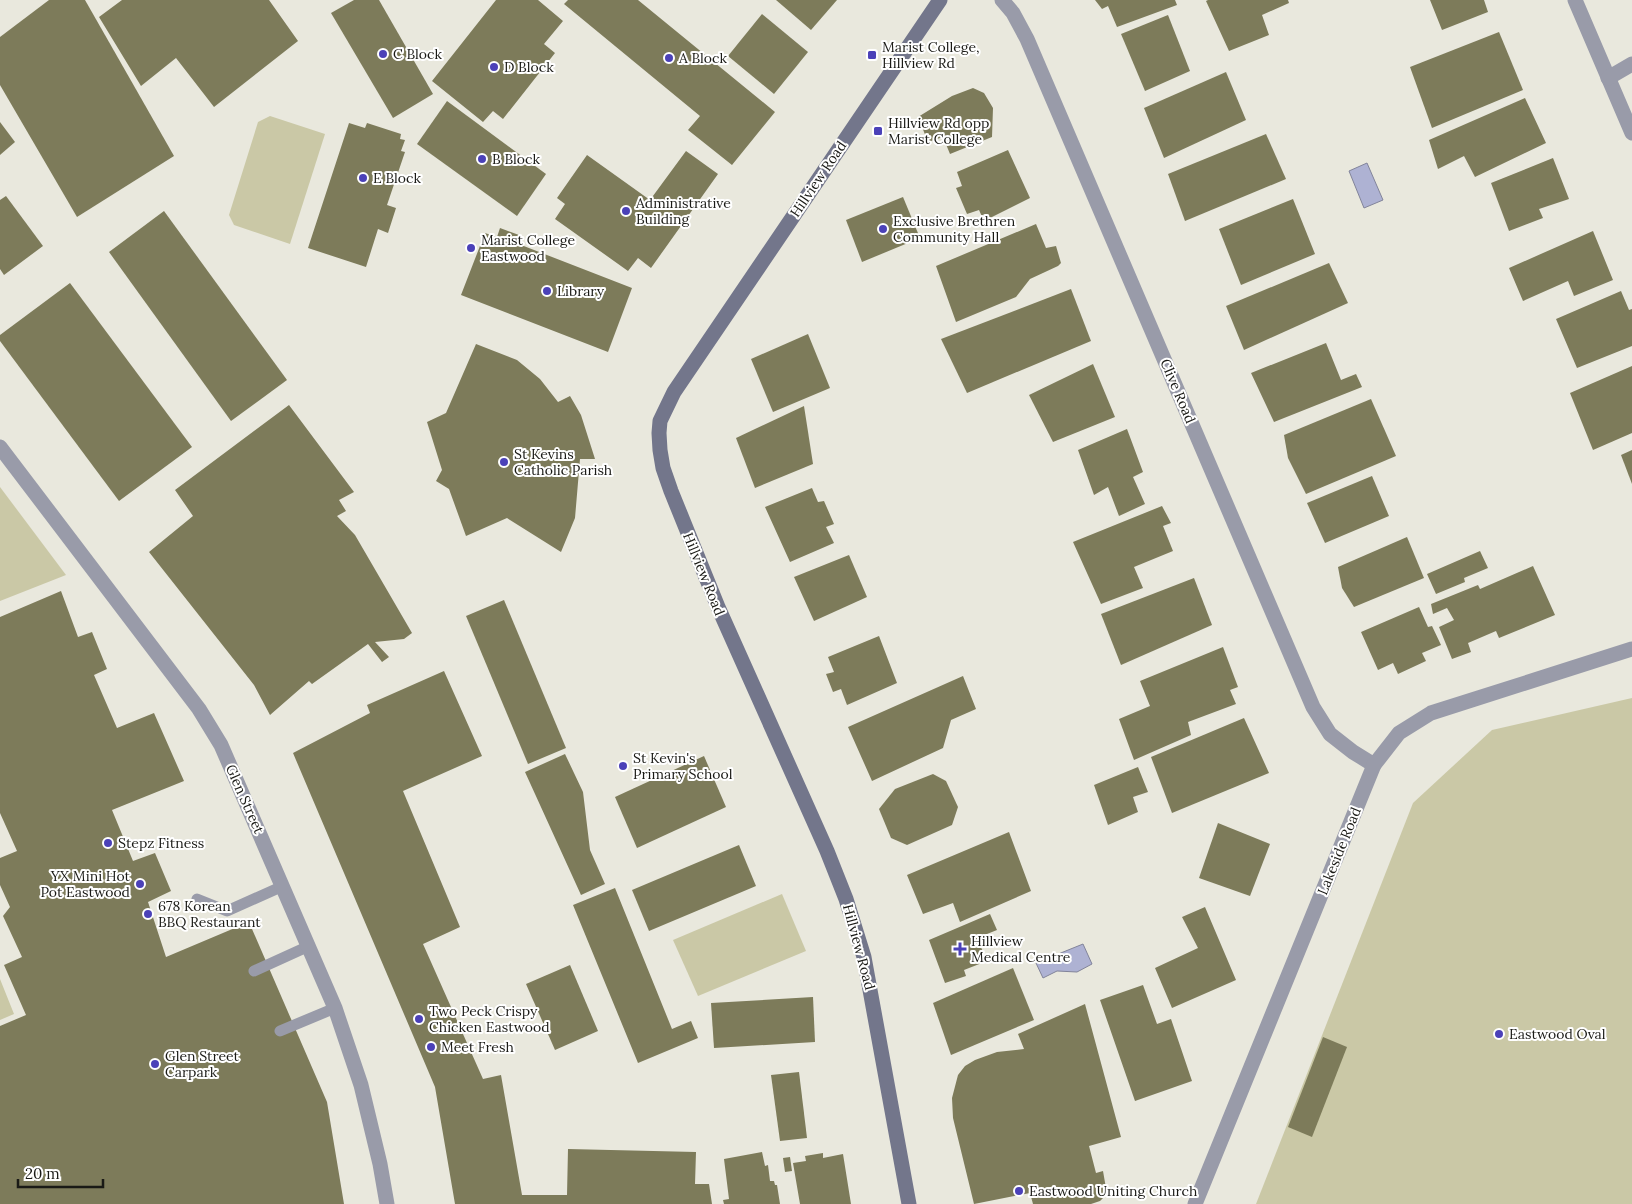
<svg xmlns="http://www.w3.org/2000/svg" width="1632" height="1204" font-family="Lora,serif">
<rect width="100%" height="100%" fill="#e9e8dd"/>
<g fill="#cac8a6">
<polygon points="270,116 325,134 290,244 234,225 229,215 258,122"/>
<polygon points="0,487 66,575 0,601"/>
<polygon points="1632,698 1632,1204 1256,1204 1413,803 1492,730"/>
<polygon points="782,894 806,951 698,996 673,940"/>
<polygon points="0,979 14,1014 0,1020"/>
</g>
<g fill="#aeb2d3" stroke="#82849a">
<polygon points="1367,163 1383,200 1364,208 1349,171"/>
<polygon points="1083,944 1092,964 1077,972 1057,971 1043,978 1036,963"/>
</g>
<g fill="#7d7b5a">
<polygon points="49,0 85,0 174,156 77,217 0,85 0,37"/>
<polygon points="122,0 269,0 298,41 214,107 176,58 141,86 99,17"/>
<polygon points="354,0 379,0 433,94 393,118 331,13"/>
<polygon points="496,0 538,0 563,21 544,44 555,53 503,119 493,111 483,122 432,81"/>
<polygon points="568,0 638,0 775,112 732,165 688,130 700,116 564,4"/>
<polygon points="776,0 837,0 811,30"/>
<polygon points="1095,0 1175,0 1177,5 1117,27 1108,6 1102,9"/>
<polygon points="1208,0 1288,0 1289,3 1262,15 1269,35 1229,51 1206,1"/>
<polygon points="1430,0 1484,0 1488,12 1442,30"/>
<polygon points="762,14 808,52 774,94 728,56"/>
<polygon points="1168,15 1190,71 1145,91 1121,34"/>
<polygon points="1499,32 1523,90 1432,128 1410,67"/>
<polygon points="1226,72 1246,120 1164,158 1144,108"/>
<polygon points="973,88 984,93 993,108 992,137 950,154 943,137 928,142 918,117 952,96"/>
<polygon points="1525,98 1546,143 1475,177 1464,156 1438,169 1429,140"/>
<polygon points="447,101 546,174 517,216 417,144"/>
<polygon points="0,122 15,142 0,155"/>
<polygon points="349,123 365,128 367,123 401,134 400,139 405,140 401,151 405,152 387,205 396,208 388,233 378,229 366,267 308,248"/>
<polygon points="1266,134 1286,179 1185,221 1168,174"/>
<polygon points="1008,150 1030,198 984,221 979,210 967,214 956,188 962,186 957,172"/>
<polygon points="686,151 718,174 651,268 638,258 628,271 555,219 565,204 557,198 587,155 650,200"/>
<polygon points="1553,158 1569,199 1539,209 1543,218 1509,231 1491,183"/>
<polygon points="6,196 43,246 4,275 0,269 0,200"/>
<polygon points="903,197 920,238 862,262 846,220"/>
<polygon points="1293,199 1315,254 1241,285 1219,229"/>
<polygon points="164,211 287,380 231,421 109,252"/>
<polygon points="1036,224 1046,248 1056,246 1061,263 1058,266 1030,279 1016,297 956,322 936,266"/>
<polygon points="500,228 519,235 516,243 632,288 608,352 461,295 485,233 497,237"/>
<polygon points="1593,231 1613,280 1574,296 1568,281 1523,301 1509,268"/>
<polygon points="1329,263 1348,303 1244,350 1226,306"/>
<polygon points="70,283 192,447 119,501 0,341 0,335"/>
<polygon points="1071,289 1091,341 967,393 941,339"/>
<polygon points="1621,291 1629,310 1632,309 1632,346 1577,368 1556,319"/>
<polygon points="808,334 830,388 773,412 751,359"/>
<polygon points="1326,343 1341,380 1356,374 1362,387 1274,422 1251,373"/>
<polygon points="476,344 517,360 540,379 558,402 570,396 581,415 595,459 580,459 575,518 561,552 507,518 466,536 449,489 436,481 442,470 427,422 446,413"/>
<polygon points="1093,364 1115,417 1053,442 1029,395"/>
<polygon points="1632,366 1632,433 1593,450 1570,393"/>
<polygon points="1371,399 1396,456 1306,494 1288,458 1284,435"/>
<polygon points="289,405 354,492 339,500 346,511 337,516 355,535 412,633 404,639 375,642 389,657 382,662 368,644 312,684 309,681 270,715 254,685 149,552 193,516 175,490"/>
<polygon points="804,406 813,464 755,488 736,438"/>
<polygon points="1127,429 1143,472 1133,477 1145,504 1119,516 1108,487 1094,495 1078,450"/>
<polygon points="1632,450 1632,484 1621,455"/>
<polygon points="1372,476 1389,516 1325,543 1307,503"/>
<polygon points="812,488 818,502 824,501 834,524 826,527 834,543 790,562 765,507"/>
<polygon points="1162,506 1171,523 1163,526 1173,551 1134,567 1143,588 1101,604 1073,542"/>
<polygon points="1407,537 1424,578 1354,607 1342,588 1338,567"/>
<polygon points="1480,551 1488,568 1464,578 1465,582 1436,594 1427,574"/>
<polygon points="849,555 867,597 814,621 794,577"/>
<polygon points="1533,566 1555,615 1499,638 1496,631 1468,643 1471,652 1452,659 1439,627 1454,620 1447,608 1433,614 1431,604 1478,585 1480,589"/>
<polygon points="1194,578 1212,625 1121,665 1101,614"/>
<polygon points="61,591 78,637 92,632 107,669 94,675 117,728 154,713 184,781 112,810 133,861 155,853 171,891 148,902 166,957 249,922 327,1102 344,1204 0,1204 0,1026 26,1015 4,965 22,957 3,916 10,907 0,885 0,858 17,851 0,813 0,617"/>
<polygon points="504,600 566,748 528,764 466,616"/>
<polygon points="1419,607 1428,627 1432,626 1441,645 1422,653 1426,661 1398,674 1393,663 1378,670 1361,632"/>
<polygon points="879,636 897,683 847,705 841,689 833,692 826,674 834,672 828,657"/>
<polygon points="1223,647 1238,687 1230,690 1236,704 1188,722 1191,735 1134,760 1119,719 1150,706 1140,681"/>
<polygon points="444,671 482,756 403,791 460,927 423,944 483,1079 501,1075 522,1195 567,1195 568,1149 696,1152 695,1184 709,1184 712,1204 455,1204 435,1087 293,753 370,713 367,705"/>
<polygon points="963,676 976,709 951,720 943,748 872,781 848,727"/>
<polygon points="1244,718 1269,773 1172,813 1151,757"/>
<polygon points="565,754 583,792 590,850 605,884 581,895 525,772"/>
<polygon points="704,756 726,807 637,848 615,797"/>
<polygon points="1138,767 1148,792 1133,797 1138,812 1108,825 1094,785"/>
<polygon points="933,774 946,781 958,807 952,825 907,845 891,838 879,809 895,789"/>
<polygon points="1218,823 1270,844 1250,896 1199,878"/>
<polygon points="1009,832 1031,891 960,922 953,903 923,914 907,875"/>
<polygon points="739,845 756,886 649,931 632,890"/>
<polygon points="615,888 672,1029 691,1021 698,1038 638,1063 573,905"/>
<polygon points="1205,907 1236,980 1172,1008 1155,968 1198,948 1182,917"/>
<polygon points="990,914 997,930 977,938 987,961 964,970 966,976 945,983 929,940"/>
<polygon points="570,965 598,1031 555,1050 526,984"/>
<polygon points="1013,968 1034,1020 951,1055 933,1003"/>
<polygon points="1143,985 1157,1024 1171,1019 1192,1081 1135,1101 1100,1000"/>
<polygon points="813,997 815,1042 714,1048 711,1003"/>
<polygon points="1085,1004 1121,1137 1089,1146 1096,1173 1103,1171 1107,1194 1100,1201 1091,1204 1033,1204 1030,1193 974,1204 953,1118 952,1098 958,1075 965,1066 975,1060 997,1052 1024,1049 1018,1034"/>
<polygon points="1323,1037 1347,1047 1312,1137 1288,1127"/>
<polygon points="799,1072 807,1138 780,1141 771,1075"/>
<polygon points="762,1152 765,1166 768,1165 770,1181 774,1181 775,1185 777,1185 780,1204 724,1204 723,1200 729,1199 724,1159"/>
<polygon points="823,1153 823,1158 843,1154 851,1204 800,1204 793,1163 806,1161 805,1156"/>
<polygon points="790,1157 792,1171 785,1172 783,1158"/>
</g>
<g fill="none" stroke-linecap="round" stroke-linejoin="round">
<g stroke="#999ba9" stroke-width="11">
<polyline points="197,899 227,911 283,886"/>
<polyline points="254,971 309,946"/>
<polyline points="280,1031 335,1008"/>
</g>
<g stroke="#999ba9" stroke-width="15">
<polyline points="1002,0 1013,13 1027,39 1313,707 1330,734 1353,752 1374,765"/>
<polyline points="1575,0 1632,133"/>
<polyline points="1608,78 1632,64"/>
<polyline points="0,447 199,709 221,745 335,1008 361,1085 380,1164 387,1204"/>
<polyline points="1195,1204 1374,765 1399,733 1431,713 1632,649"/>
</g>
<polyline stroke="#73768b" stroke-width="15" points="909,1204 864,957 846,899 827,851 718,607 671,491 663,468 660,450 659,433 660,421 674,392 940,0"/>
</g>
<g fill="#4b41b8" stroke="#fff" stroke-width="2">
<circle cx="383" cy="54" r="5"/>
<rect x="867" y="50" width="10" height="10" rx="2.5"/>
<circle cx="669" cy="58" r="5"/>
<circle cx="494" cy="67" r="5"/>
<rect x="873" y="126" width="10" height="10" rx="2.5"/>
<circle cx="482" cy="159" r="5"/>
<circle cx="363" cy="178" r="5"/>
<circle cx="626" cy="211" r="5"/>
<circle cx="883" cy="229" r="5"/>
<circle cx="471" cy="248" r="5"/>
<circle cx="547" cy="291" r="5"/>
<circle cx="504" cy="462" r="5"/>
<circle cx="623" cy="766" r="5"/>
<circle cx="108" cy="843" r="5"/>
<circle cx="140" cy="884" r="5"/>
<circle cx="148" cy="914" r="5"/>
<path d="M957.5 941.5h5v5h5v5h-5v5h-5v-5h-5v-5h5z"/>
<circle cx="419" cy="1019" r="5"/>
<circle cx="1499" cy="1034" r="5"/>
<circle cx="431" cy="1047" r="5"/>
<circle cx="155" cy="1064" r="5"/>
<circle cx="1019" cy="1191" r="5"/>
</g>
<g text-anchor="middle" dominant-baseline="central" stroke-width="4" stroke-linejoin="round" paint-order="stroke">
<g font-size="14" fill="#1a1a16" stroke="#fff" text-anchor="start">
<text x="882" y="47">Marist College,<tspan x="882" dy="16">Hillview Rd</tspan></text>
<text x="393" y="54">C Block</text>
<text x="679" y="58">A Block</text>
<text x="504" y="67">D Block</text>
<text x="888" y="123">Hillview Rd opp<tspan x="888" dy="16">Marist College</tspan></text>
<text x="492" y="159">B Block</text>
<text x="373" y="178">E Block</text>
<text x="636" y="203">Administrative<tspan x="636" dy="16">Building</tspan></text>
<text x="893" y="221">Exclusive Brethren<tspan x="893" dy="16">Community Hall</tspan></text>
<text x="481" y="240">Marist College<tspan x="481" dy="16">Eastwood</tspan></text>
<text x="557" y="291">Library</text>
<text x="514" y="454">St Kevins<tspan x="514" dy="16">Catholic Parish</tspan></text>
<text x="633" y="758">St Kevin's<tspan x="633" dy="16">Primary School</tspan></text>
<text x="118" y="843">Stepz Fitness</text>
<text x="130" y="876" text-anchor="end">YX Mini Hot<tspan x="130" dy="16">Pot Eastwood</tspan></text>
<text x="158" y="906">678 Korean<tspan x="158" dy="16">BBQ Restaurant</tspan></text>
<text x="971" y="941">Hillview<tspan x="971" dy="16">Medical Centre</tspan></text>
<text x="429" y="1011">Two Peck Crispy<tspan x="429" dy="16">Chicken Eastwood</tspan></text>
<text x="1509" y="1034">Eastwood Oval</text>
<text x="441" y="1047">Meet Fresh</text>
<text x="165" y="1056">Glen Street<tspan x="165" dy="16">Carpark</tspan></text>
<text x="1029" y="1191">Eastwood Uniting Church</text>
</g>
<g font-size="14" fill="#1a1a16" stroke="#fff">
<text transform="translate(818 179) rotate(-56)">Hillview Road</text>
<text transform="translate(1178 391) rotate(67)">Clive Road</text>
<text transform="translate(704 574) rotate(68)">Hillview Road</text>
<text transform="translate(245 799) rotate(66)">Glen Street</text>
<text transform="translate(1339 851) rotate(-68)">Lakeside Road</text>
<text transform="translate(859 947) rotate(75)">Hillview Road</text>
</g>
</g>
<path d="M18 1179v8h85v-8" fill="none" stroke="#1a1a16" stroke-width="2.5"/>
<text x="25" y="1179" font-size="15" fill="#1a1a16" stroke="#ffffff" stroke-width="4" paint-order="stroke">20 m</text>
</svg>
